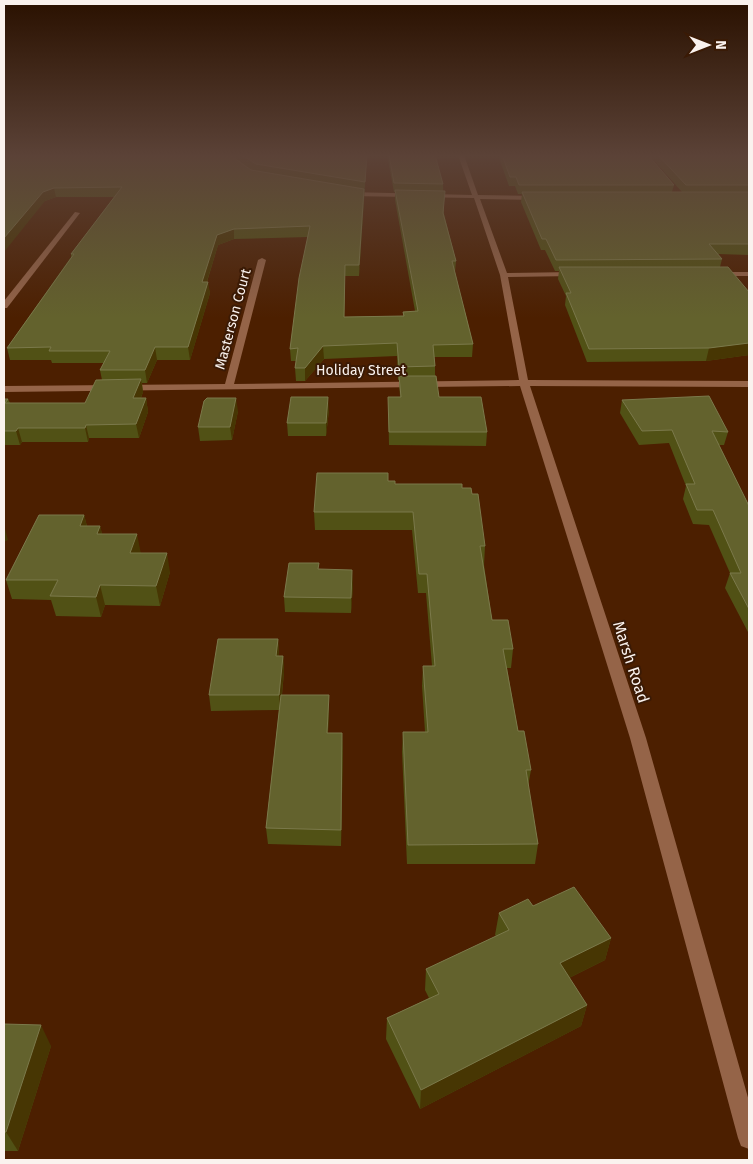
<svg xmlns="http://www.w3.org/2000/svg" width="753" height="1164" font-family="'Fira Sans',sans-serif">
<rect width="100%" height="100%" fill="#4c1f00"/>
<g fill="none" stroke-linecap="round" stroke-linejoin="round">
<g fill="#956448" fill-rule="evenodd">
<polygon points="458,155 464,155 478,195 538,196 541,198 538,200 480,199 507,273 574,272 578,274 574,276 508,277 528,380 749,381 749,387 530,386 646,738 749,1101 749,1149 741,1146 738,1138 630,738 520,386 4,392 4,386 225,384 258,260 262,258 266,260 234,384 519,380 500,275 474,198 349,196 346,194 349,192 472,195"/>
<polygon points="75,212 80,213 7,308 4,308 4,301"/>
<polygon points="716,272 749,272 749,276 719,276 715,274"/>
</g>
</g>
<g fill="#515115">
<polygon points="4,155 367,155 359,276 345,276 344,317 403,316 403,312 415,311 395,200 395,192 394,192 387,155 458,155 457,157 436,159 443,184 444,214 456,261 455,272 473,344 472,357 434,357 435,366 435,376 439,397 487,432 486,446 389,445 388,397 400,397 399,380 398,380 397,356 324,359 305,381 296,381 295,368 297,361 291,361 290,349 308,237 234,239 218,245 207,282 210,293 190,360 157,360 147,383 142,383 143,392 141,398 146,398 148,412 139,438 89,438 88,442 22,442 20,445 4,445 4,399 8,399 10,403 85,403 102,380 100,370 104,363 52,363 51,360 10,360 7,348 71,257 71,254 114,197 56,197 45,201"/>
<polygon points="498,155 648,155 674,185 672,192 682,192 649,155 749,155 749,255 718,254 722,259 720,267 749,292 749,355 706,361 587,362 565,305 566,296 558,279 559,271 555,271 545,250 541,250 521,202 522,194 518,194 515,186 509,186"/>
<polygon points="622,400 728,432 724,445 719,445 749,506 749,634 725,588 730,573 709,525 693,524 683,499 686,486 669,443 639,445 620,413"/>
<polygon points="329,410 326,436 288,436 287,423"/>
<polygon points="238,411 232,440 200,441 198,427"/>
<polygon points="388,481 395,484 462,488 472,494 485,546 484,565 492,620 513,649 511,668 507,668 518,731 531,770 528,786 538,844 535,864 407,864 402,752 403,732 425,732 422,686 423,666 432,666 426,593 418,593 412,530 315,530 314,512"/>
<polygon points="84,515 87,526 100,526 102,534 141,553 170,572 160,606 105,605 101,617 56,616 51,600 12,599 6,580"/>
<polygon points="319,569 353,585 351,613 285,612 284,597"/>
<polygon points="278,639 279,656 283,656 284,672 282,695 329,695 329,711 328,733 343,748 341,846 268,844 266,828 279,710 211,711 209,695"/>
<polygon points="533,906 611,938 605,960 569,978 587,1005 581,1026 420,1109 386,1039 387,1018 429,998 425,990 426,969 496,936 495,935 499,913"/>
<polygon points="4,1024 51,1046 18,1151 4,1151"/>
</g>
<g fill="#473603">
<polygon points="433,155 458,155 457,157 433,159"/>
<polygon points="467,155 497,155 467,157"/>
<polygon points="54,188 56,197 45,201 4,252 4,238 43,192"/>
<polygon points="364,189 364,199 359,276 359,265"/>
<polygon points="234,229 234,239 218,245 203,294 202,282 217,235"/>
<polygon points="208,282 210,293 190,360 188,347"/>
<polygon points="749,343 749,355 706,361 709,348"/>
<polygon points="323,346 324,359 305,381 305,368"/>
<polygon points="155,347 157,360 147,383 145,370"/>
<polygon points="141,379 143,392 135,412 133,398"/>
<polygon points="328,397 329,410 326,436 326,423"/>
<polygon points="146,398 148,412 139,438 136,424"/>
<polygon points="236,398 238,411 232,440 230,427"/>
<polygon points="86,425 89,438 88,442 85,428"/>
<polygon points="18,428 22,442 20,445 16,431"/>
<polygon points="84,515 89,534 80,526"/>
<polygon points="4,525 8,540 4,542"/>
<polygon points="100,526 105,545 97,534"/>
<polygon points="137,534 141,554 130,553"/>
<polygon points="167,553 170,572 160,606 156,586"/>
<polygon points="352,570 353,585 351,613 351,598"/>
<polygon points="100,585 105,605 101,617 96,597"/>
<polygon points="278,639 279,655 278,672 276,656"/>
<polygon points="283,656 284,672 280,710 279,695"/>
<polygon points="329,695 329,711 327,748 327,733"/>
<polygon points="342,733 343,748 341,846 341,830"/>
<polygon points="611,938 605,960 555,985 560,963"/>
<polygon points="587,1005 581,1026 420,1109 421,1090"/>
<polygon points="41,1025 51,1046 18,1151 6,1132"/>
</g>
<g fill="#63622d" stroke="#7b794b">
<polygon points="4,155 230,155 251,170 364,189 359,265 345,265 344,317 404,316 403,312 418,311 395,190 445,191 443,213 456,261 452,261 473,344 433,345 435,366 399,367 397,343 323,346 305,368 295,368 298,348 290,349 299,278 310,226 234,229 217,235 202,282 208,282 188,347 155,347 145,370 100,370 110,351 49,351 51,347 7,348 74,254 71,254 122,187 54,188 43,192 4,238"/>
<polygon points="242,155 367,155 365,182 256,164"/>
<polygon points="389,155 435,155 443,184 394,183"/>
<polygon points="502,155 648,155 674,185 519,185 516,177 510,177"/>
<polygon points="658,155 749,155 749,185 686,185"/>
<polygon points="522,192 749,192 749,244 709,244 722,259 556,260 546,239 542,239"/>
<polygon points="559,267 728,267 749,292 749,343 709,348 589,349 566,293 571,293"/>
<polygon points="399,376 436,376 439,397 481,397 487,432 389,432 388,397 401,397"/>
<polygon points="141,379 133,398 146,398 136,424 86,425 85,428 18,428 16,431 4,431 4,399 8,399 5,403 85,403 96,380"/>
<polygon points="709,396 728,432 712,431 749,506 749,609 730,573 741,573 713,510 697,510 686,484 695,484 672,430 642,431 622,400"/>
<polygon points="291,397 328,397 326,423 287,423"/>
<polygon points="207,398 236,398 230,427 198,427 204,401"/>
<polygon points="317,473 388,473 388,481 395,481 395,484 462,484 462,488 471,488 472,494 478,494 485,546 480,546 492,620 508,620 513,649 503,649 518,731 524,731 531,770 526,770 538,844 408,845 403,732 428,732 423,666 435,666 427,574 419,574 413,512 314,512"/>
<polygon points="39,515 84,515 80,526 100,526 97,534 137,534 130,553 167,553 156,586 100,585 96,597 50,596 58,580 6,580"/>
<polygon points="289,563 319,563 318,569 352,570 351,598 284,597"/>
<polygon points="218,639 278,639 276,656 283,656 279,695 209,695"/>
<polygon points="281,695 329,695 327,733 342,733 341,830 266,828"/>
<polygon points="574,887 611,938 560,963 587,1005 421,1090 387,1018 439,994 426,969 509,930 499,913 528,899 533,906"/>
<polygon points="4,1024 41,1025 6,1132 4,1132"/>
</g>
<linearGradient id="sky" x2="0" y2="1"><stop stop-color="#2a1100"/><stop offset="0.49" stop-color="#5b4237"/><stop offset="1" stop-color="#5b4237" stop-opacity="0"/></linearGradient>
<rect width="753" height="318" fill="url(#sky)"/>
<g text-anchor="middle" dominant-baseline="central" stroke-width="4" stroke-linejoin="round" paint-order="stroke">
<g font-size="14" fill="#faf2ee" stroke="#3a1a05">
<text transform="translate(233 319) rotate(-75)">Masterson Court</text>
<text x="361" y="370">Holiday Street</text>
</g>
<g font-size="16" fill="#faf2ee" stroke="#3a1a05">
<text transform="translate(631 662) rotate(72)">Marsh Road</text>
</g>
</g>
<rect width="753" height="1164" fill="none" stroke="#faf2ee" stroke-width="10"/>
<g transform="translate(708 45) rotate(90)" stroke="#3a1a05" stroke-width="4" paint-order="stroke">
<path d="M0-4L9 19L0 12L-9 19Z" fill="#faf2ee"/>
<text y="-8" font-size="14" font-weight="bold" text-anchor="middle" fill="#faf2ee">N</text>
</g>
</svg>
